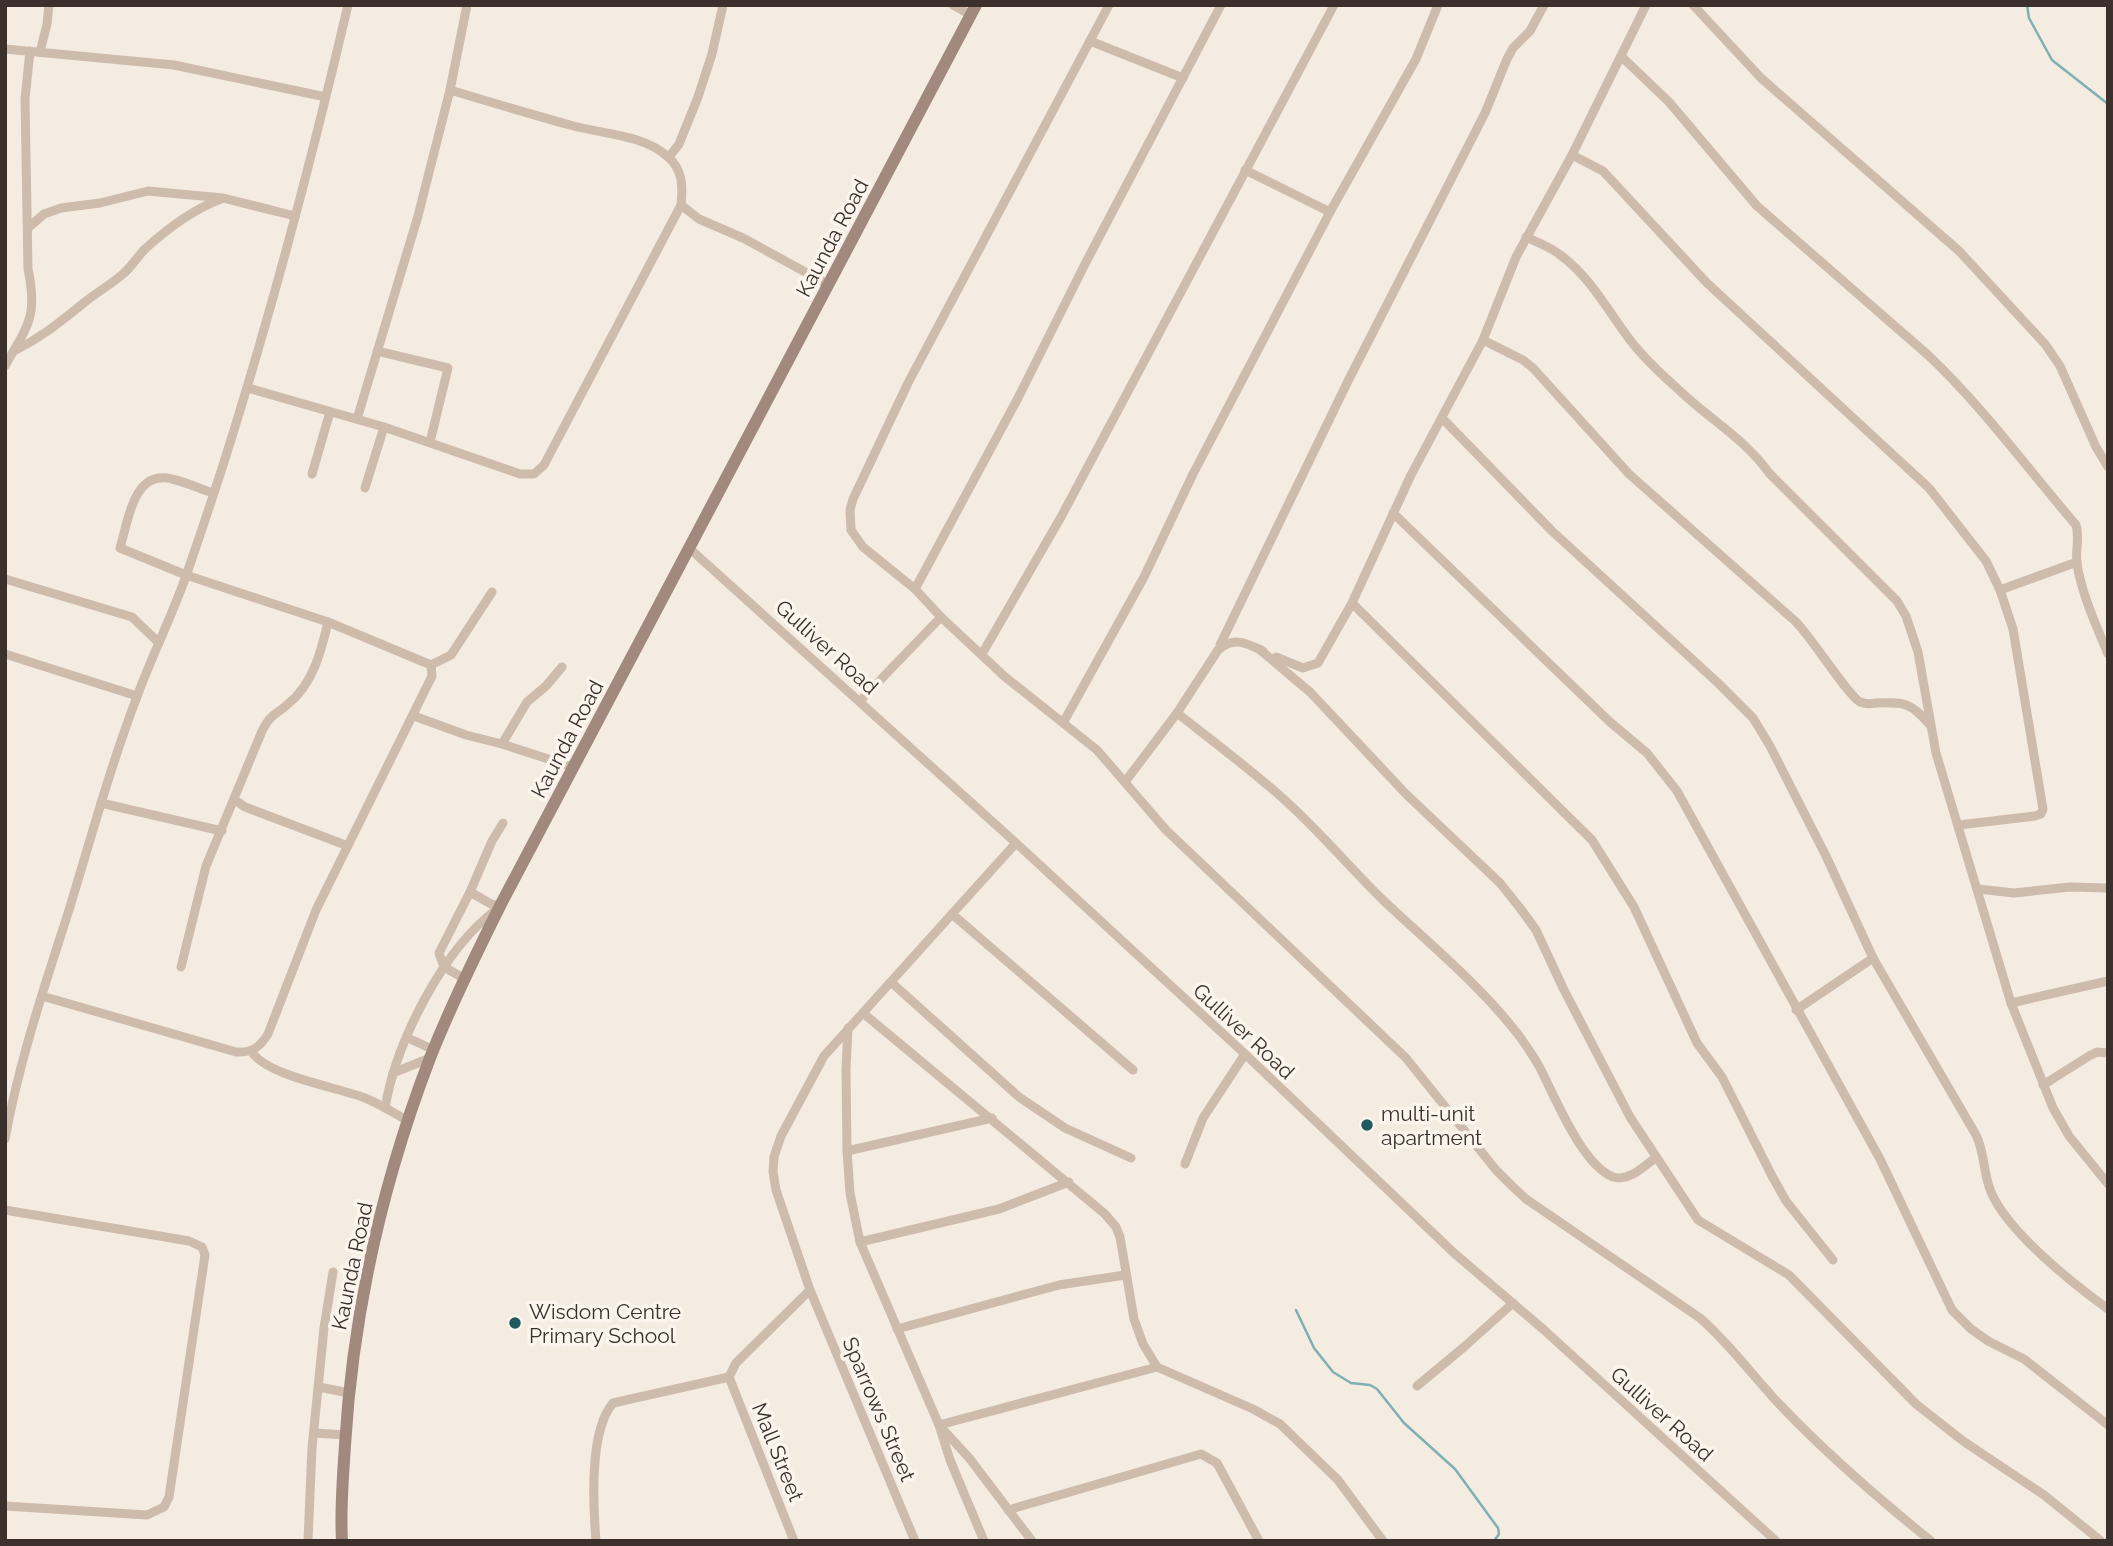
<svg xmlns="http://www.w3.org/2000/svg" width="2113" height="1546" font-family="Raleway,sans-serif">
<rect width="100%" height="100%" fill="#f4ebe1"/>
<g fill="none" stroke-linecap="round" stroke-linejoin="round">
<g stroke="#7fb0b2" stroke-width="2.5">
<polyline points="2027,5 2029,18 2052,60 2108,104"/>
<polyline points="1296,1310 1314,1348 1333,1372 1351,1383 1370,1385 1377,1389 1404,1423 1455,1469 1498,1528 1499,1534 1494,1541"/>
</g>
<g stroke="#cdbbac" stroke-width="9">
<polyline points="953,5 971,15"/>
<path d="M1109 5 908 383 853 499 850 510 851 530 863 547 915 589 941 617 1004 676 1097 750 1166 830 1406 1058 1496 1170 1512 1186 1526 1199 1700 1318C1731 1345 1755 1379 1783 1408 1829 1456 1879 1499 1931 1541"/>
<polyline points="1693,5 1761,78 1959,251 2045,344 2060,366 2096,447 2108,467"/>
<polyline points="1090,41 1183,78"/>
<polyline points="5,49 174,65 326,97"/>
<polyline points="40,52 47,24 49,5"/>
<path d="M1622 57 1669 102 1757 206 1928 355C1983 407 2027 468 2076 525 2080 538 2075 551 2077 564 2082 595 2096 625 2108 654"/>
<polyline points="1572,155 1603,171 1707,283 1929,488 1986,561 2000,590 2013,629 2043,809 2041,814 2035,816 1959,825"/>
<polyline points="669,157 679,144 698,97 712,54 723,5"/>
<polyline points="1245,170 1330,212"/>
<polyline points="681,205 699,219 743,238 829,285"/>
<polyline points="28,228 44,214 61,208 100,203 148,191 223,198 295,216"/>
<path d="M1526 237C1537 242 1550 247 1559 254 1590 276 1608 311 1630 340 1644 358 1662 375 1679 390 1709 419 1745 439 1769 473L1897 601 1906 616 1918 652 1936 753 2011 1003 2053 1108 2069 1136 2108 1184"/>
<path d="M1483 340 1523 360 1533 368 1629 474 1795 621C1810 635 1849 697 1860 702 1865 704 1871 704 1876 703 1903 702 1911 702 1929 724"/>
<path d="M14 351C44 336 60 322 85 302 97 292 112 284 124 273 132 266 138 256 145 249 167 229 194 209 221 199"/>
<polyline points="377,351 448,368 430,442"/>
<path d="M5 366C28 325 38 317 28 269L25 99 30 51"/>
<path d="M248 388 384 427 520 474H534L544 465 681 205C683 187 683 169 667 156 642 134 601 134 570 125 530 114 490 102 450 90"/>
<path d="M1442 418 1552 531 1718 683 1753 718 1770 746 1826 856 1873 958 1976 1135C1985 1153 1983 1173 1991 1192 2008 1232 2072 1283 2108 1309"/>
<polyline points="357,419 418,216 450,90 467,5"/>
<polyline points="312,474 330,412"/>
<polyline points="365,488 384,427"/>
<polyline points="1393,513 1610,722 1647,753 1677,791 1880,1159 1952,1310 1971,1329 1988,1341 2024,1359 2108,1425"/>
<polyline points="689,548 1016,843 1245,1054 1454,1253 1543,1329 1776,1541"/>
<polyline points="5,579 132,617 159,643"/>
<polyline points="915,589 1018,398 1085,264 1221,5"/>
<polyline points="2000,590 2077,562"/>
<polyline points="1352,603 1592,840 1634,907 1697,1043 1722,1077 1772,1176 1786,1201 1833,1260"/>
<polyline points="1220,645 1349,379 1485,113 1507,59 1513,48 1530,31 1544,5"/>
<polyline points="1259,649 1310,692 1406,794 1500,883 1520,908 1536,930 1563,988 1630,1117 1698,1220 1789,1275 1916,1404 1963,1441 2044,1495 2101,1541"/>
<polyline points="5,654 137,696"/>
<polyline points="982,654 1061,517 1334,5"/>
<polyline points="1276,657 1303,668 1318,663 1352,603 1411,475 1483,340 1516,257 1572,155 1646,5"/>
<polyline points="431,665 451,655 492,592"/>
<polyline points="860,701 941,617"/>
<path d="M1177 713C1215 743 1253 771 1288 803 1322 834 1352 870 1385 902 1431 945 1482 987 1520 1037 1527 1047 1535 1058 1540 1068 1555 1097 1582 1165 1613 1177 1629 1182 1644 1166 1655 1158"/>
<polyline points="414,716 466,735 502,744 573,767"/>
<polyline points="1063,723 1144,577 1193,474 1330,212 1416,59 1438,5"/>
<polyline points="502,744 527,702 546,686 562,667"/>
<path d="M1125 782 1177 713 1218 650C1234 636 1246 643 1263 651"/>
<polyline points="235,800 245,807 348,846"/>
<polyline points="101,803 222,831"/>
<polyline points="1978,889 2014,893 2070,887 2108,888"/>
<polyline points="470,892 491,904 500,906"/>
<polyline points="952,914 1133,1070"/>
<path d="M181 967 206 866 262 731C271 713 275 716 288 704 313 684 321 652 328 622"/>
<polyline points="465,979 444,967 439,953 470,892 492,841 503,823"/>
<polyline points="892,983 1019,1097 1065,1128 1131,1158"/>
<path d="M42 996 236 1052C252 1053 260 1047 268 1034L316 910 432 676 431 665 328 622 186 575 120 548C128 522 133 469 172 479 186 482 200 489 213 493"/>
<polyline points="2011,1003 2108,981"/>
<polyline points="1796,1010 1873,958"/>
<polyline points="863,1013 1105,1214 1116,1227 1120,1237 1134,1319 1143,1344 1157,1367 1253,1409 1280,1424 1338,1480 1383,1541"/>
<polyline points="848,1028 846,1069 847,1151 850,1193 860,1242 939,1425 970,1459 1032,1541"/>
<polyline points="408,1038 434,1050"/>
<path d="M251 1051C266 1076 337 1087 365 1098 380 1104 394 1113 408 1121"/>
<polyline points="393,1073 430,1058"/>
<polyline points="2043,1085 2089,1056 2097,1052 2108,1053"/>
<path d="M385 1108C396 1042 443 949 497 909"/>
<path d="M5 1139C19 1061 45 985 69 910 91 838 111 764 138 694 153 653 173 614 187 573 252 387 303 197 348 5"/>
<polyline points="847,1151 992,1118"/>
<polyline points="1185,1164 1203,1118 1245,1054"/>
<polyline points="5,1210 189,1241 202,1247 205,1255 169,1497 164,1507 147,1515 5,1506"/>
<polyline points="860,1242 999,1209 1069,1182"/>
<polyline points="897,1329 1059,1285 1125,1275"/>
<polyline points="729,1377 794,1541"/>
<polyline points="729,1377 736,1363 810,1290"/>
<polyline points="1417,1386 1464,1347 1513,1303"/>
<polyline points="319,1387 349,1393"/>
<polyline points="314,1433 346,1435"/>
<polyline points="1008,1510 1201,1454 1217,1463 1259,1541"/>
<polyline points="308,1541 312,1448 324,1328 333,1272"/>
<path d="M596 1541C593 1503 589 1431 613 1403L729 1377"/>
<polyline points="915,1541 810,1290 776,1190 773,1172 774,1157 781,1136 824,1056 1016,843"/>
<polyline points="984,1541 950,1460 939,1425 1157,1367"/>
</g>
<path stroke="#a18a7d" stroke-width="12" d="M342 1541C340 1509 343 1477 345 1445 353 1313 383 1181 430 1058 451 1005 476 954 501 904L976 5"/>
</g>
<g fill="#1f5a5e" stroke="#fbf5ee" stroke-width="2.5">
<circle cx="1367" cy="1125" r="7"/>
<circle cx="515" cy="1323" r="7"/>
</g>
<g text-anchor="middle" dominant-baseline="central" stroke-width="7" stroke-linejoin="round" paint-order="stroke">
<g font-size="21" fill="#3b302b" stroke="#fbf5ee">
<text transform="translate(832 238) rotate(-62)">Kaunda Road</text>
<text transform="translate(827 647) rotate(42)">Gulliver Road</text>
<text transform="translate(567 739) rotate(-62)">Kaunda Road</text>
<text transform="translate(1244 1031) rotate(43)">Gulliver Road</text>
<text transform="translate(352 1266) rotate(-78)">Kaunda Road</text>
<text transform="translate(879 1409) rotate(67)">Sparrows Street</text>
<text transform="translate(1662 1414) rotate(42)">Gulliver Road</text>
<text transform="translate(778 1452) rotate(68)">Mall Street</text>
</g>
<g font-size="21" fill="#3b302b" stroke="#fbf5ee" text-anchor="start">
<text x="1381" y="1113">multi-unit<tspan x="1381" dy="24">apartment</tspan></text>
<text x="529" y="1311">Wisdom Centre<tspan x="529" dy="24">Primary School</tspan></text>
</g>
</g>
<rect width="2113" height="1546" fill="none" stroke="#3b302b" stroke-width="14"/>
</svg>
